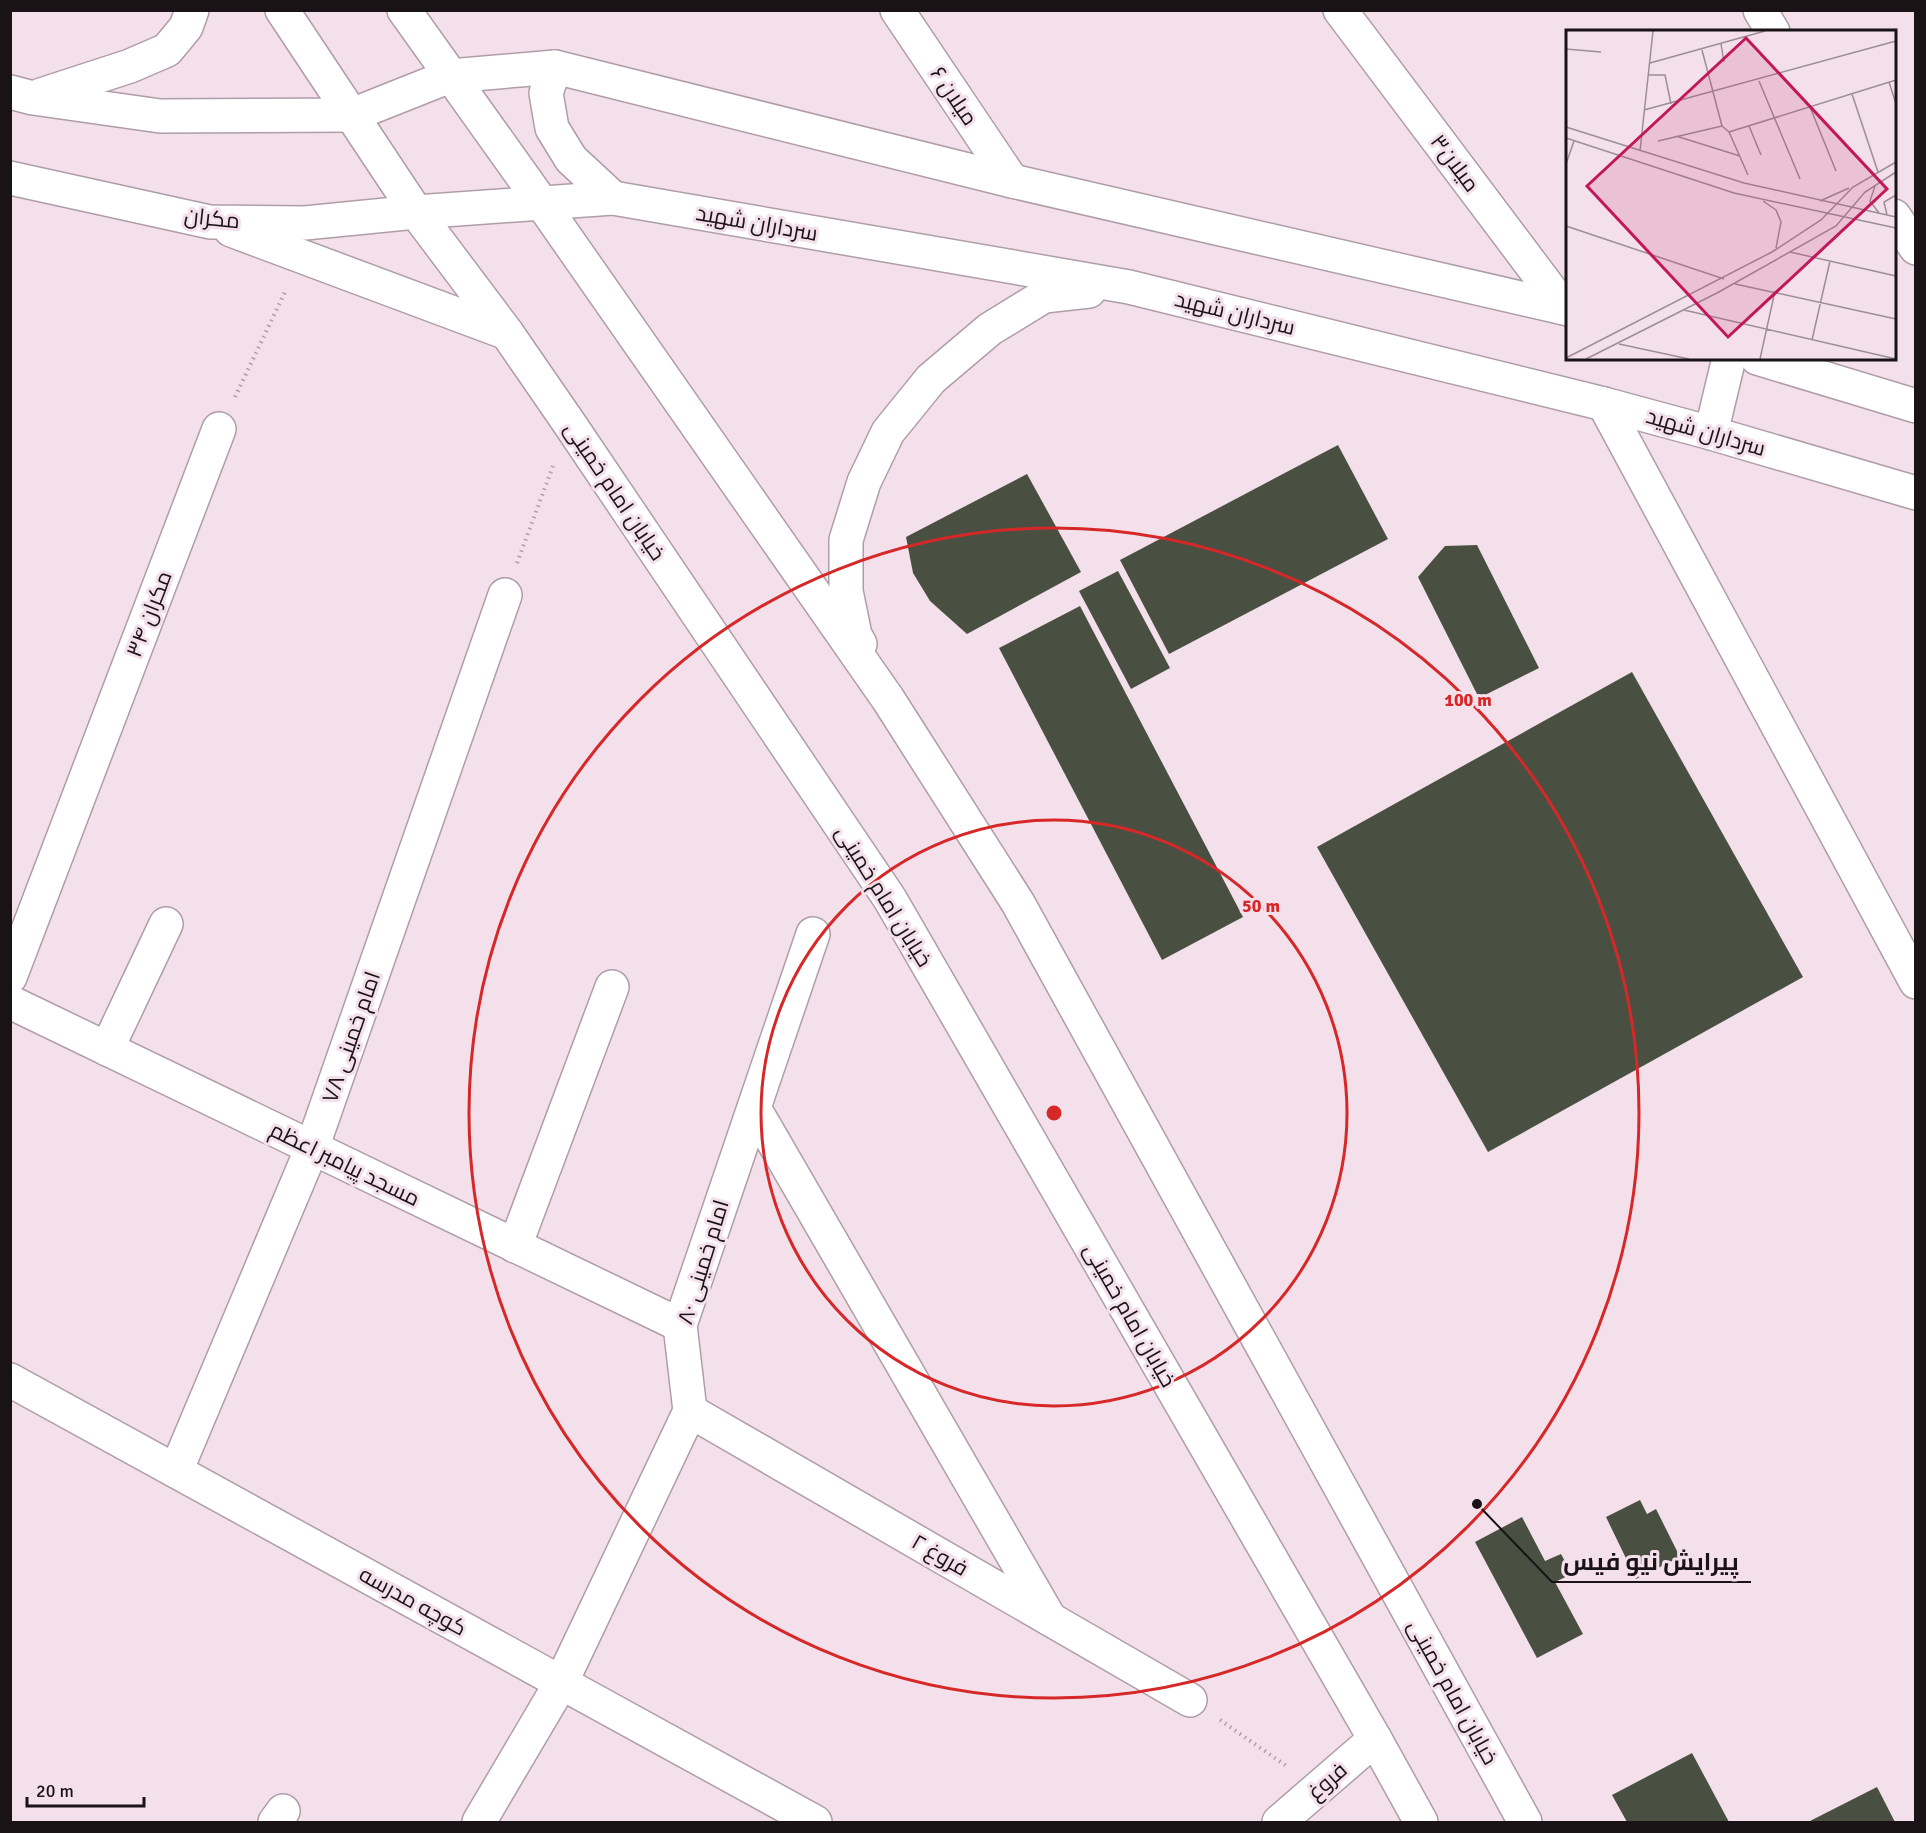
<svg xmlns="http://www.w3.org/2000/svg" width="1926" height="1833" font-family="Signika,Cairo,sans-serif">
<rect width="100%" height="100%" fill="#f3e0ea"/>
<g fill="#4a5041">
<polygon points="1338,445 1388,539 1169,654 1120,560"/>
<polygon points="1027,474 1081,572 967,634 930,601 913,573 906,537"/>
<polygon points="1477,545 1539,668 1479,698 1418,577 1445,546"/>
<polygon points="1118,571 1170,668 1131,689 1079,591"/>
<polygon points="1080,606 1243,917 1162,960 999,648"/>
<polygon points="1632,672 1803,977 1488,1152 1317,847"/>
<polygon points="1640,1500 1647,1514 1656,1509 1680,1557 1636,1579 1606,1517"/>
<polygon points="1522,1517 1545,1561 1561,1554 1572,1574 1555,1582 1583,1634 1537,1658 1475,1542"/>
<polygon points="1692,1753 1729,1822 1627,1822 1612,1795"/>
<polygon points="1877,1787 1895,1822 1808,1822"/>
</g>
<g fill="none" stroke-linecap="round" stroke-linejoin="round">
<g stroke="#af9da7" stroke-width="36">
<g id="street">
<polyline points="897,10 1012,181"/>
<polyline points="1340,10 1564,308"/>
<polyline points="1760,10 1773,32"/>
<polyline points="1894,216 1916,248"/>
<polyline points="1604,404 1916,982"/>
<polyline points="10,977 219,429"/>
<polyline points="10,1002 680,1325"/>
<polyline points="107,1049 166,924"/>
<polyline points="754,1108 1050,1619"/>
<polyline points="515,1246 612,987"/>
<polyline points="10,1380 815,1822"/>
<polyline points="690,1411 1190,1700"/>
<polyline points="176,1471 312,1148 505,595"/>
<polyline points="275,1822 283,1811"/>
<polyline points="479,1822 561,1683 690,1411 680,1325 813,934"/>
</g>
</g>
<g stroke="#af9da7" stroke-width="36">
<g id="secondary">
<polyline points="282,10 416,212 507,333 569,423 890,899 1375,1739 1421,1822"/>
<polyline points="404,10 541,202 888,699 1018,903 1525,1822"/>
<polyline points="555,67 546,93 552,128 571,159 613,198"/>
<polyline points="10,92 33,98 160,116 352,115 450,76 555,67 1012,181 1568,309"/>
<polyline points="41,95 130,66 167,50 186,27 192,10"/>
<polyline points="10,178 210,222 305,223 416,212 613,198 1129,287 1604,404 1711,433 1916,493"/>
<polyline points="231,230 507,333"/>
<polyline points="1757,358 1916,406"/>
<polyline points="1711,433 1729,358"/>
<polyline points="860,644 855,635 846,591 846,540 864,482 888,432 931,379 990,329 1044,296 1089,291"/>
<polyline points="1279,1822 1375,1739"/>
</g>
</g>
<g stroke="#ad9ea6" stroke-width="4" stroke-dasharray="1.5 4.5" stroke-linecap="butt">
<polyline points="235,397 286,290"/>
<polyline points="517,563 553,466"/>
<polyline points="1220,1720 1288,1767"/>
</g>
<use href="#street" stroke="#fff" stroke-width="33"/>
<use href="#secondary" stroke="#fff" stroke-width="33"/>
</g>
<g fill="none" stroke="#d62828" stroke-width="3">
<circle cx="1054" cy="1113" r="293"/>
<circle cx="1054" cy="1113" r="585"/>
</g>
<g text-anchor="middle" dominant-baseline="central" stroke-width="6" stroke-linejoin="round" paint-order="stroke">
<g font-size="22" fill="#191316" stroke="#f3e0ea">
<text transform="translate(954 96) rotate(56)">میلان ۶</text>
<text transform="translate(1455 163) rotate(53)">میلان۳</text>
<text transform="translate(212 218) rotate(6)">مکران</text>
<text transform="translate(757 223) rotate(10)">سرداران شهید</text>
<text transform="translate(1235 313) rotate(14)">سرداران شهید</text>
<text transform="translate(1706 432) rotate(16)">سرداران شهید</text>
<text transform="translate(615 491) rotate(56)">خیابان امام خمینی</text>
<text transform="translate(149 614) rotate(-69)">مکران ۳۴</text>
<text transform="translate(884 896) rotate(58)">خیابان امام خمینی</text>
<text transform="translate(351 1037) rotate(-71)">امام خمینی ۷۸</text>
<text transform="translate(345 1164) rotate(26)">مسجد پیامبر اعظم</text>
<text transform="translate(703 1262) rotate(-73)">امام خمینی ۸۰</text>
<text transform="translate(1130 1315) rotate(60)">خیابان امام خمینی</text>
<text transform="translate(940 1555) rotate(30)">فروغ ۲</text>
<text transform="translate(413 1601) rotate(29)">کوچه مدرسه</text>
<text transform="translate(1453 1692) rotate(61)">خیابان امام خمینی</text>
<text transform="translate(1327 1781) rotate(-41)">فروغ</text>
</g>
</g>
<g transform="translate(1566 30)">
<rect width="330" height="330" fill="#f3e0ea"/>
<path fill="none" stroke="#9c8e95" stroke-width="1.5" d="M155 14 158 32M0 19 35 22M136 20 156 96 163 102 182 145M84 33 199 1M82 45H99L105 74M193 51 234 149M323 52 330 74M286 64 312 142M244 77 270 141M78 80 330 11M183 96 195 125M0 97 178 153 330 187M163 102 330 50M110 106 174 126M0 108 168 163 330 198M92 111 156 96M74 121 87 1M0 134 8 111M309 156 304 171 313 183M197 171 210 180 215 192 210 218M254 171 283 158M321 185 318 172 330 165M0 196 158 249M224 222 330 246M169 254 330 289M118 280 330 329M246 310 264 231M53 314 123 329M0 328 206 222 255 190 287 157 330 132M20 329 151 263 270 196 299 162 330 142M194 329 209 261"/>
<path fill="#c2185b" fill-opacity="0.15" stroke="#c2185b" stroke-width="3" d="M180 8 321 159 162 307 21 156Z"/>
<rect width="330" height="330" fill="none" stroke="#191316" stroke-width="3"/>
</g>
<circle cx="1054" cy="1113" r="9" fill="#d62828" stroke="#f3e0ea" stroke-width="3"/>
<g font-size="18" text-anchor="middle" font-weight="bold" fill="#d62828" stroke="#f3e0ea" stroke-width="6" stroke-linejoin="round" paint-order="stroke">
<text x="1468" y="706">100 m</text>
<text x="1261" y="912">50 m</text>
</g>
<path fill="none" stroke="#191316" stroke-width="2" d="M1477 1504L1552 1582H1751"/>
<circle fill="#191316" stroke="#f3e0ea" stroke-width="2" cx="1477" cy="1504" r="6"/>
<g font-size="24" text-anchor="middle" font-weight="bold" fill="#191316" stroke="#f3e0ea" stroke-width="6" stroke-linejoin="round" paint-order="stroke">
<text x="1651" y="1570">پیرایش نیو فیس</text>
</g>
<rect width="1926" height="1833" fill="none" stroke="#191316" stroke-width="24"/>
<path d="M27 1797v9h117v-9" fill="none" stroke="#191316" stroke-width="3"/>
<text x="36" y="1797" font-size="18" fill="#191316" stroke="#f3e0ea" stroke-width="4.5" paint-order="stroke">20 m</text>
</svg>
